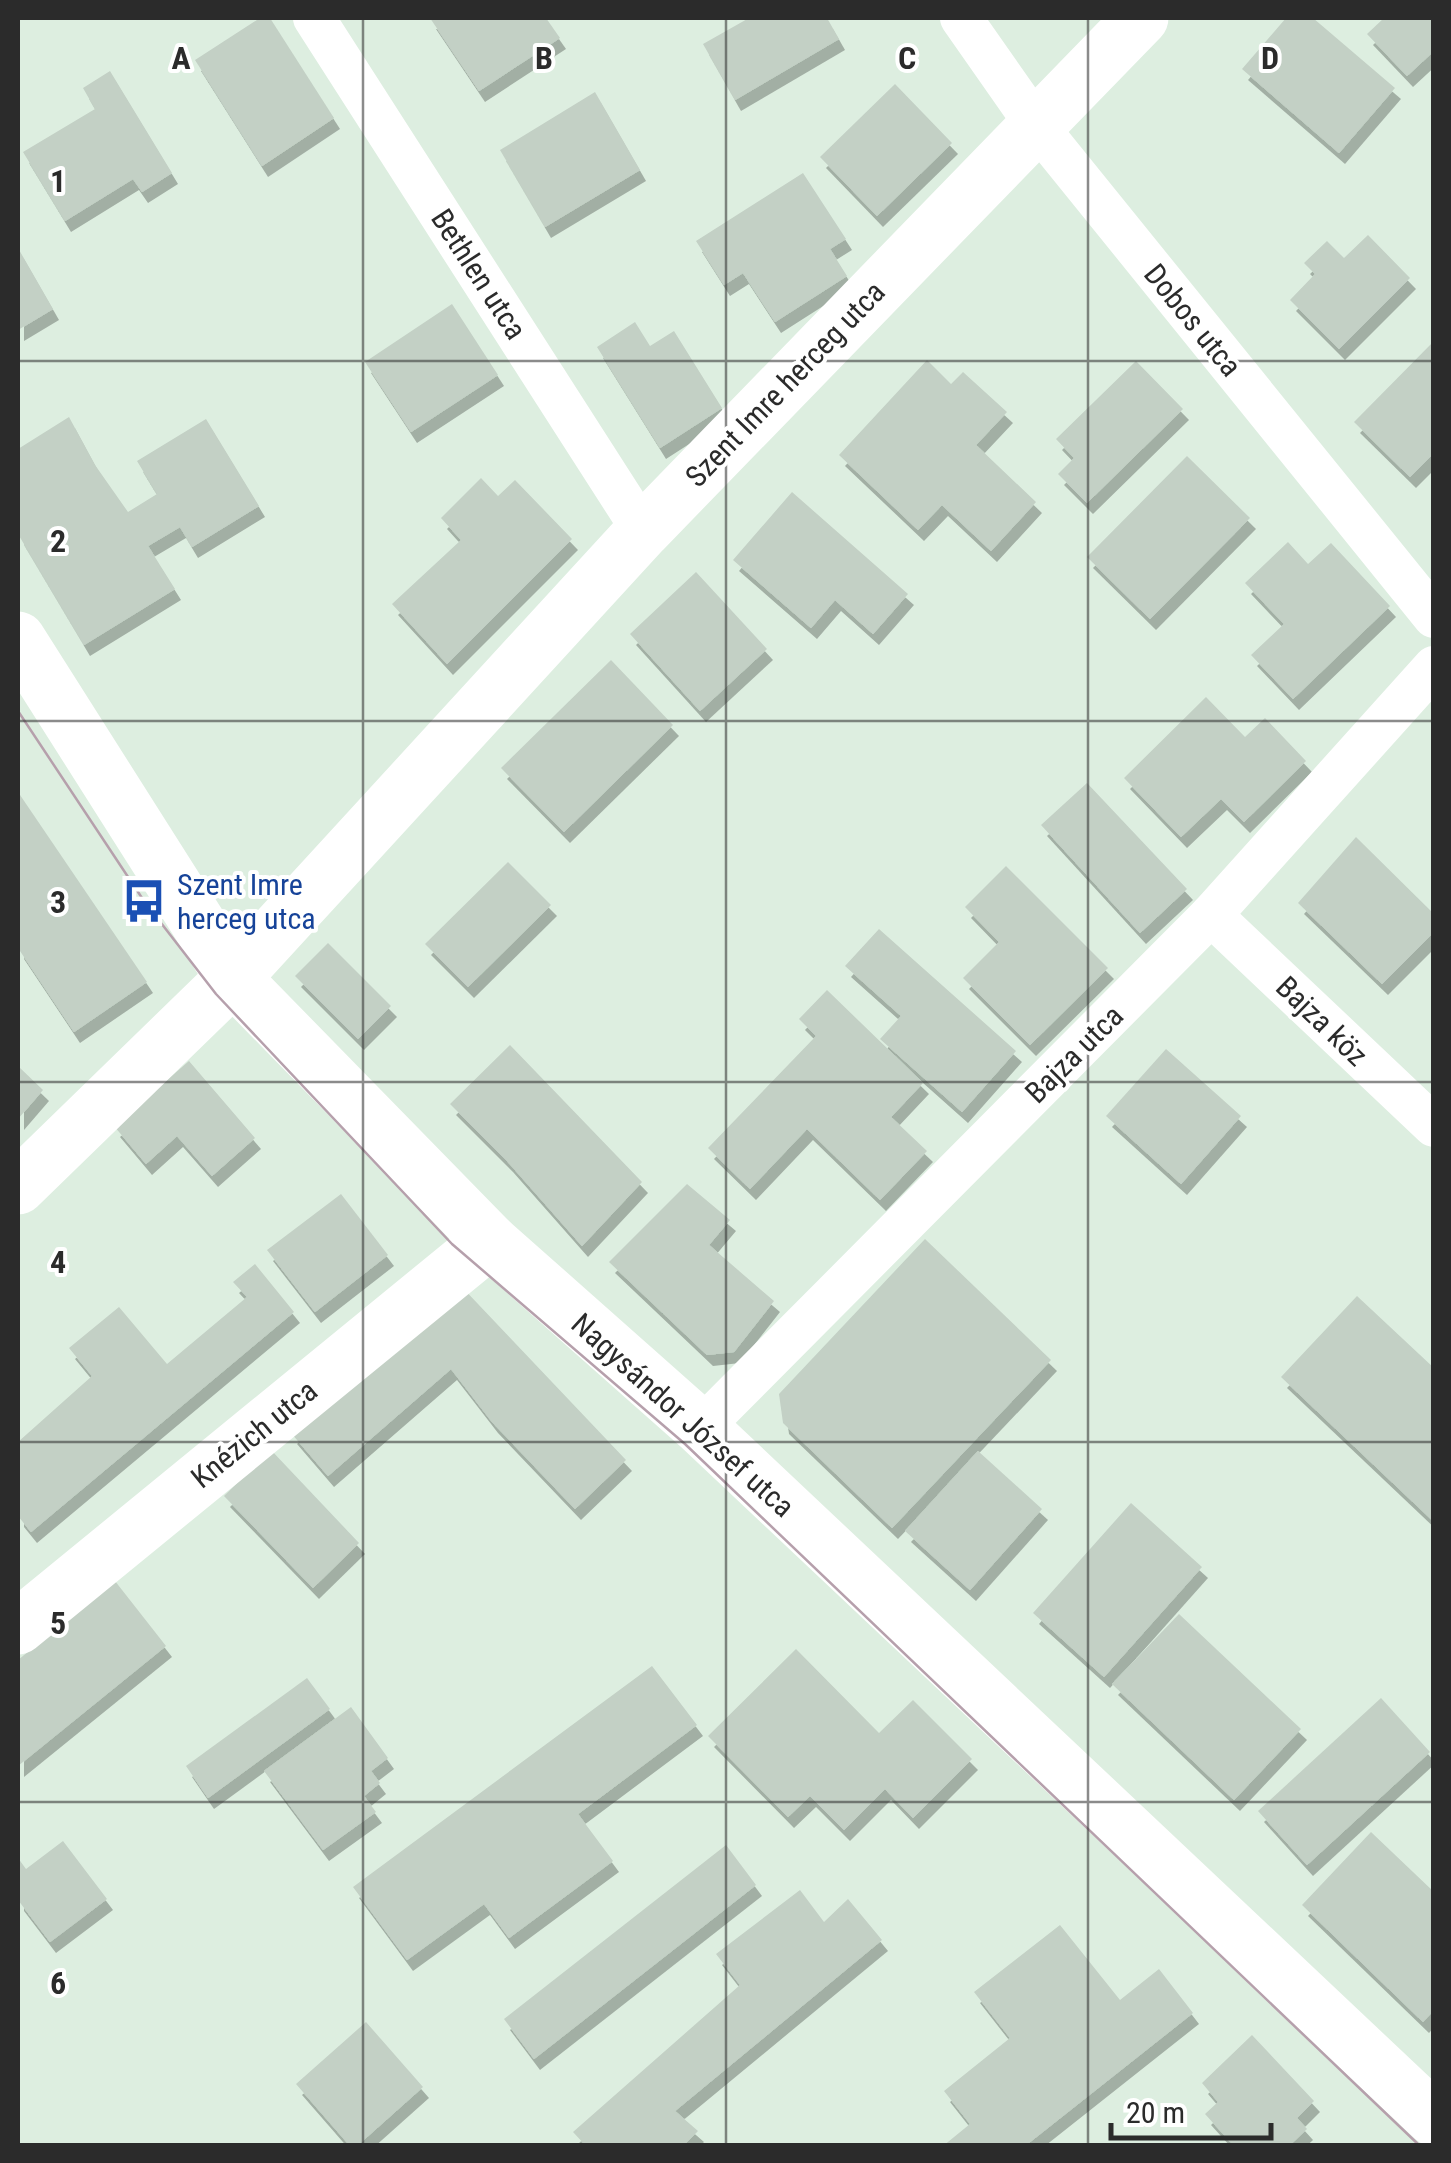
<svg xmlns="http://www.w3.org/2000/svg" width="1451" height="2163" font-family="'Roboto Condensed',sans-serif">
<defs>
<filter id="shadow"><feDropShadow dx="6" dy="11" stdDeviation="0" flood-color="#0004"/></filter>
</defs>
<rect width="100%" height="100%" fill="#ddeee0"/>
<g fill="#c3d0c5" filter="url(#shadow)">
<polygon points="260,18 270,18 334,118 262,166 195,60"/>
<polygon points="430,18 546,18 560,38 479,91"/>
<polygon points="749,18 827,18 839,39 735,100 703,44"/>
<polygon points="1286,18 1313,18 1395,88 1339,153 1242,69"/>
<polygon points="1384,18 1434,18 1434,51 1407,76 1367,34"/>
<polygon points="110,71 172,173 142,192 133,179 65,221 23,152 95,109 83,88"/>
<polygon points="895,84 952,143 877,216 820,157"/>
<polygon points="595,92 640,170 545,227 500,150"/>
<polygon points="803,173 846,239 830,249 847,276 775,322 743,273 724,285 696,241"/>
<polygon points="1368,235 1410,278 1339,349 1290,300 1315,274 1304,263 1327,241 1344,258"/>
<polygon points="18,248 53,309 18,330"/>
<polygon points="452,304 498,375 411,432 365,362"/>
<polygon points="635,322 650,346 674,331 722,408 660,448 597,347"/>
<polygon points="1434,341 1434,453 1410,477 1354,422"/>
<polygon points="927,360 951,384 963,372 1007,412 976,445 1036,502 991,551 942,505 918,530 839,455"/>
<polygon points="1136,361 1183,409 1087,503 1058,474 1074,458 1056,439"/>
<polygon points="69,417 95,465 128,512 157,494 137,461 206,419 259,506 192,547 180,527 148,546 175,589 84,645 18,534 18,449"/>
<polygon points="1187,456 1250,518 1150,619 1087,557"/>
<polygon points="481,478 498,496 515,480 572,539 447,664 392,604 461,540 441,518"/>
<polygon points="792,492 908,594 873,634 835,600 811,628 733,560"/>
<polygon points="1288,542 1308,564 1331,543 1390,606 1293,699 1251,655 1284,624 1245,583"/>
<polygon points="696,572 767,649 700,711 630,634"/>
<polygon points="611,660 673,725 564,832 501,768"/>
<polygon points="1206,697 1245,737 1265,718 1306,761 1244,822 1221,799 1181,837 1124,778"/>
<polygon points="1087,783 1187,889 1140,933 1041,825"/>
<polygon points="18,792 147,982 74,1032 18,948"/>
<polygon points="1356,837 1434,914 1434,932 1382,984 1298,903"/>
<polygon points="508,862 551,905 468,987 425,944"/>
<polygon points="1006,866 1108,968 1030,1045 963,978 999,942 965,907"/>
<polygon points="879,929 1016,1051 962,1112 880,1039 901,1016 845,966"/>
<polygon points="328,943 391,1006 358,1039 295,976"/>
<polygon points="827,990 923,1083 891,1117 927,1151 880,1200 807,1129 750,1189 708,1148 816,1036 799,1019"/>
<polygon points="510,1045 642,1182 582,1246 507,1161 450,1104"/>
<polygon points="1166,1049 1241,1116 1181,1184 1106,1116"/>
<polygon points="189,1061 255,1138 212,1176 177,1136 146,1164 114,1126"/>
<polygon points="18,1066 43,1090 18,1119"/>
<polygon points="687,1184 730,1220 709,1245 774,1301 734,1352 707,1355 609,1262"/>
<polygon points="341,1194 388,1255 315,1312 267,1250"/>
<polygon points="925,1239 1051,1360 892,1528 783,1423 779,1394"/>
<polygon points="255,1264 294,1312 31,1532 18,1516 18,1442 92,1376 69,1348 119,1307 167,1364 247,1297 233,1282"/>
<polygon points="460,1285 626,1460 575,1509 492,1422 451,1369 328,1476 291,1433"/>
<polygon points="1357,1296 1434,1368 1434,1522 1281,1377"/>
<polygon points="271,1450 359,1543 313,1588 224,1496"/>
<polygon points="978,1451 1042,1509 970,1590 905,1531"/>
<polygon points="1131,1503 1202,1567 1104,1677 1033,1613"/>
<polygon points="115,1581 166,1646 18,1766 18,1660"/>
<polygon points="1179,1614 1301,1729 1234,1800 1112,1684"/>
<polygon points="796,1649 879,1733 913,1700 972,1759 913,1818 885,1789 844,1830 810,1796 788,1817 708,1736"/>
<polygon points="652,1666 697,1725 578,1814 613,1861 509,1938 484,1904 407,1960 353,1887"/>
<polygon points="307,1678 330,1709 208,1798 186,1766"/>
<polygon points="1381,1698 1430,1752 1307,1865 1258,1811"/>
<polygon points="351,1707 388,1758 371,1771 380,1783 364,1796 376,1812 323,1850 264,1771"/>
<polygon points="1371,1832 1434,1892 1434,2010 1423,2022 1302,1905"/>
<polygon points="63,1841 107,1899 50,1942 18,1900 18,1858 26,1869"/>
<polygon points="726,1845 756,1885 534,2059 504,2019"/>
<polygon points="800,1890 824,1922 848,1899 882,1940 675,2111 698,2131 683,2146 586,2146 573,2132 740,1985 716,1954"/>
<polygon points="1060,1925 1120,2000 1159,1969 1193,2013 1025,2146 943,2146 970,2124 944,2091 1010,2038 974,1992"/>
<polygon points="366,2022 423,2087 357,2146 350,2146 296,2084"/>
<polygon points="1252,2035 1314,2101 1297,2118 1307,2129 1289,2146 1234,2146 1205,2114 1218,2102 1202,2083"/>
</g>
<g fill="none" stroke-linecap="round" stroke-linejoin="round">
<g stroke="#fff" stroke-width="42">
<polyline points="314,18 643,531"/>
<polyline points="961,18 1036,125 1434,617"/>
<polyline points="1211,915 1434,1126"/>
<polyline points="701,1428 1211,915 1434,667"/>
</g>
<g stroke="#fff" stroke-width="55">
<polyline points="18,639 233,978 490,1241 701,1428 1434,2119"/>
<polyline points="18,1187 233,978 643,531 1141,18"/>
<polyline points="18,1627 490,1241"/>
</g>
<polyline stroke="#b6a0ac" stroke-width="2.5" points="18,711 144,901 216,994 452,1244 685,1444 1420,2146"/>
</g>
<path fill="none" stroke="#2b2b2b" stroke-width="2.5" stroke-opacity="0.55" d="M363 18V2146M726 18V2146M1088 18V2146M18 361H1434M18 721H1434M18 1082H1434M18 1442H1434M18 1802H1434"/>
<defs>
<g id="bus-bare" transform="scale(3.45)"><path d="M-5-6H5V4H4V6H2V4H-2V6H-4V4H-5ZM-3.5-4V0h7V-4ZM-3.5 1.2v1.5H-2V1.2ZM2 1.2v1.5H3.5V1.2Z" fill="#1a4fb4" stroke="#fff" stroke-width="2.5" paint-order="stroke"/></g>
</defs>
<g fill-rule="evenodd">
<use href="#bus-bare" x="144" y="901"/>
</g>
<g text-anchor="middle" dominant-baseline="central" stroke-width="8" stroke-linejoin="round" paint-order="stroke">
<g font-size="30" fill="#2b2b2b" stroke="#fff">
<text transform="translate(479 274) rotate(57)">Bethlen utca</text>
<text transform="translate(1193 320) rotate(51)">Dobos utca</text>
<text transform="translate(785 384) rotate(-46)">Szent Imre herceg utca</text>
<text transform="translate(1322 1021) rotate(44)">Bajza köz</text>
<text transform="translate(1074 1054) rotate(-45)">Bajza utca</text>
<text transform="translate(683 1415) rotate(42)">Nagysándor József utca</text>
<text transform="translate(254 1434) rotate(-39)">Knézich utca</text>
</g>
<g font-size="30" fill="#164399" stroke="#fff" text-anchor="start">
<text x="177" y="884">Szent Imre<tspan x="177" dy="34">herceg utca</tspan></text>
</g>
</g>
<g font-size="32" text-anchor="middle" font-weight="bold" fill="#2b2b2b" stroke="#fff" stroke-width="8" stroke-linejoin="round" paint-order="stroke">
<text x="181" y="69">A</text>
<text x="544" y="69">B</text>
<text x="907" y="69">C</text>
<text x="1270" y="69">D</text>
<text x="58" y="192">1</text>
<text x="58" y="552">2</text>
<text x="58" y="913">3</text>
<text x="58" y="1273">4</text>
<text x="58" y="1634">5</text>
<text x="58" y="1994">6</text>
</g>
<rect width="1451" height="2163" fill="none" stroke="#2b2b2b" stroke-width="40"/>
<path d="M1111 2123v15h160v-15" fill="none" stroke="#2b2b2b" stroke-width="5"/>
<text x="1126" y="2123" font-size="30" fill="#2b2b2b" stroke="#ffffff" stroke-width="8" paint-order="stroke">20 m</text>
</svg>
